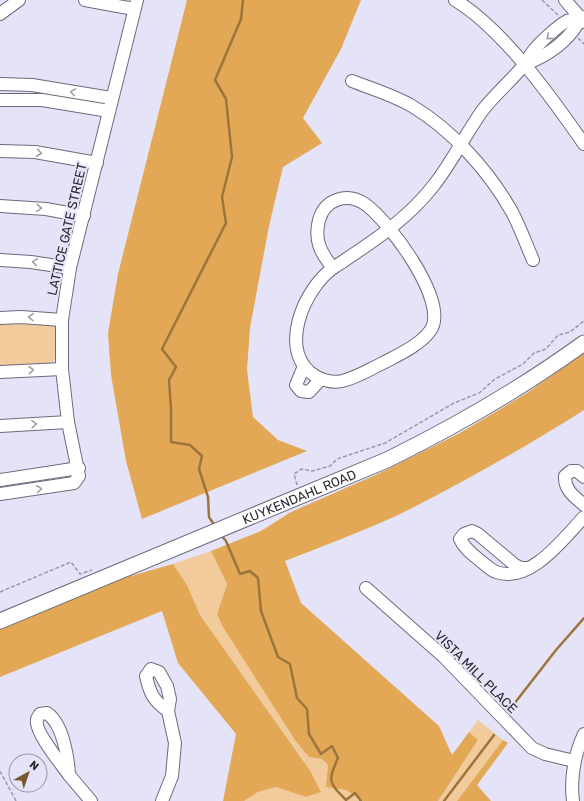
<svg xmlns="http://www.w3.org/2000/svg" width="584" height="801" font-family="Rubik,sans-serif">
<rect width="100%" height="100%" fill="#e5e3f7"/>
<g fill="#f1cb9b">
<polygon points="0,322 53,323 56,328 56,358 50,365 0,368"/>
<polygon points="211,551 227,584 217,614 309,757 322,759 328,765 327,787 346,790 363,801 244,801 258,792 276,787 306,797 321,792 311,772 200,615 187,585 173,564"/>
<polygon points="478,720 503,740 457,801 438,801 478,740 469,732"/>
</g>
<g fill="#e2a855">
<polygon points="187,0 361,0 341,49 303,118 322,143 283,167 269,226 250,328 247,370 253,417 278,440 307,451 142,519 126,461 111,375 108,333 118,274"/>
<path d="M584 353V410L581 412C522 449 461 484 398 515 361 532 323 546 285 561L301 603 439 726 452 755 469 732 478 740 438 801H363L346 790 326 787 328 765 322 759 309 757 295 740 223 627 217 614 227 584 211 551 261 531 291 512 380 473 460 433 527 393Z"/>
<polygon points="173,564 187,585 200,615 311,772 321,792 306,797 276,787 258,792 244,801 223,801 236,734 178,663 162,611 0,677 0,628 127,577"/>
<polygon points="503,740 508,743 477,785 491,801 457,801"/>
</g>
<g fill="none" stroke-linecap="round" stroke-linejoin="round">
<g stroke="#9d753c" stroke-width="2.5">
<polyline points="215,526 209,517 208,497 199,469 202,456 190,445 171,442 171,409 169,380 176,367 162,349 226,223 222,197 232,157 226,99 215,80 241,19 243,0"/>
<path d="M221 535 226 541 240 574 250 571 258 578 261 611 278 657 290 664 297 698 307 709 309 734 321 754 332 746 338 758C328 781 328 782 346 800L355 793 361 801"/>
<polyline points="514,704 556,650 584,618"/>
<polyline points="444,801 494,735"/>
</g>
<g stroke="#6c6b7c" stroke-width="14">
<g id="minor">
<polyline points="85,0 134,9"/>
<path d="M455 0C503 29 552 98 584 144"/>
<polyline points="565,0 584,22"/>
<polyline points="0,14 19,0"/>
<path d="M523 65C547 56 569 41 581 18"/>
<path d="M352 81C372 89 393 95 412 106 452 130 489 171 512 212 520 227 526 244 533 260"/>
<polyline points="0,84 32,85 111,98"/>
<polyline points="0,100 42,100 109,111"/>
<polyline points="0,151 35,152 97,163"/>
<polyline points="0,206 46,209 84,216"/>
<polyline points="0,260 31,262 70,268"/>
<path d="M333 268C320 252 314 240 319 220 325 199 347 192 365 204 388 220 451 303 430 331 420 345 398 355 383 363 370 369 356 378 342 381 333 383 325 381 317 377 275 354 304 286 336 266 372 242 407 220 434 185 452 162 465 135 482 111 495 94 511 81 524 65 527 60 530 55 534 50 539 43 559 25 567 21 573 19 579 19 584 17"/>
<polyline points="0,318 21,317 62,320"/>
<polyline points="304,366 296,385 301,391 309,392 321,379"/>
<polyline points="0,372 62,369"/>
<polyline points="0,426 68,422"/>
<path d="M584 477 577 471H571L565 476C564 490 575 497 584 505"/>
<polyline points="0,480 79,468"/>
<polyline points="0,494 74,483 79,476 68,422 62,369 62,320 70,268 137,0"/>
<path d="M529 568H521L515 565 478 534 472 531 464 534 460 539C465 550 475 556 483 563 487 566 491 570 496 572 530 584 563 539 584 517"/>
<polyline points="366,588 444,657 532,748 545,754 574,761"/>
<path d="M47 713C63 724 68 757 69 775 62 765 34 731 37 720 37 717 39 716 40 714Z"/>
<polyline points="69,775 91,801"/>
<path d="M162 801 172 776 175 743 168 711 170 699 167 686 159 672 151 669 146 676C150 694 153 700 168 711"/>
<path d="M573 801C570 777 574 756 584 734"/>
</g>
</g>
<g stroke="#6c6b7c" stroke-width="17">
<g id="major">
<path id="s1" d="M0 621 387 460C456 426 522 388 584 343"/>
</g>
</g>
<g stroke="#9a99a8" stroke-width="1.5" stroke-dasharray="4 2" stroke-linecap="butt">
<polyline points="542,0 558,15"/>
<polyline points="578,38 584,44"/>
<polyline points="297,485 294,474 302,469 312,471 330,466 337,459 385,443 454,403 479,393 495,379 523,364 534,353 546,349 558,335 570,332 584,321"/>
<polyline points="0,592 71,562 80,574 92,570"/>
<polyline points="0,771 16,801"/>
</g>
<use href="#minor" stroke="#fff" stroke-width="12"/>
<use href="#major" stroke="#fff" stroke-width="15"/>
</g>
<defs><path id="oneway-chevron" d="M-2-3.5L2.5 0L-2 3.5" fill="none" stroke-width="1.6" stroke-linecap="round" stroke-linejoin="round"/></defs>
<g stroke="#a0a0a3">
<use href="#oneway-chevron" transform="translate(549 37) rotate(140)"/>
<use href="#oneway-chevron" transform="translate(73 92) rotate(-171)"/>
<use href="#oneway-chevron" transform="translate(39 153) rotate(7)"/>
<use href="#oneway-chevron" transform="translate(39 208) rotate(4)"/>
<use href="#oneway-chevron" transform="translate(35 262) rotate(-172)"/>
<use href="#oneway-chevron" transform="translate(31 317) rotate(-178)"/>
<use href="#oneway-chevron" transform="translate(31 370) rotate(-3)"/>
<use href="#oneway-chevron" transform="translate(34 424) rotate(-3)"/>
<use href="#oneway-chevron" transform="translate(39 489) rotate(-8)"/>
</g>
<g text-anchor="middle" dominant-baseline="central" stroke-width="4" stroke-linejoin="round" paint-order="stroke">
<g font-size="13" fill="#2b2b32" stroke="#e5e3f7">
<text transform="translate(67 229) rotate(-77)">LATTICE GATE STREET</text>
<text stroke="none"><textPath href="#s1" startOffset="324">KUYKENDAHL ROAD</textPath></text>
<text transform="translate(476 672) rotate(45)">VISTA MILL PLACE</text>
</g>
</g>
<g transform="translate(28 773) rotate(40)"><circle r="19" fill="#e5e3f7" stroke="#9b99a8"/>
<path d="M0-3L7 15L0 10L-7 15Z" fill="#78592e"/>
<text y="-6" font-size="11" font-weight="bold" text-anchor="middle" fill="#2b2b32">N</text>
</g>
</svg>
